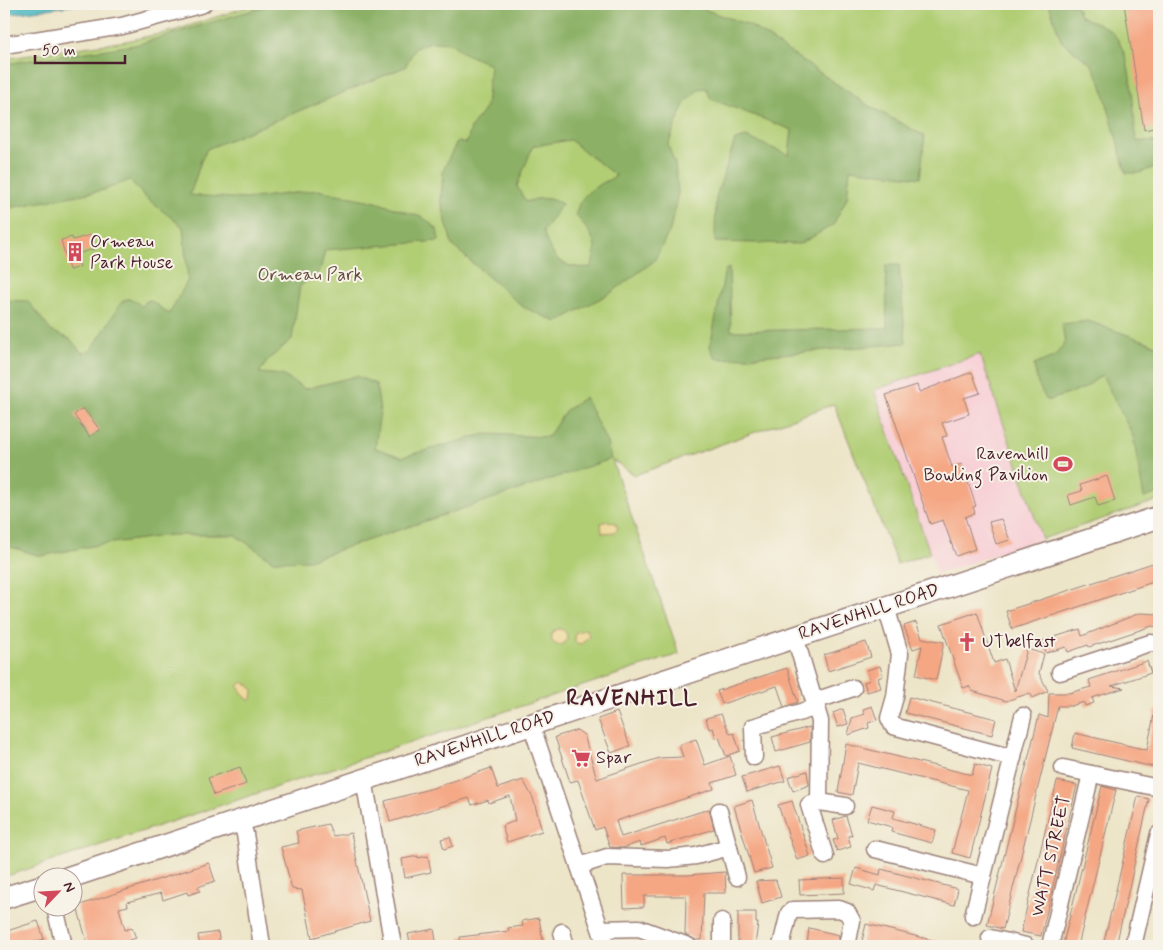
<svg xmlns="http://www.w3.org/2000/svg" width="1163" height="950" font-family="Mynerve,sans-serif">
<rect width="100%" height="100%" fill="#f7f3e8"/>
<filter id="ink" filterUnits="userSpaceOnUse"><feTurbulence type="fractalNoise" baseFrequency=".02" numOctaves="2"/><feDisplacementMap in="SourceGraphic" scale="10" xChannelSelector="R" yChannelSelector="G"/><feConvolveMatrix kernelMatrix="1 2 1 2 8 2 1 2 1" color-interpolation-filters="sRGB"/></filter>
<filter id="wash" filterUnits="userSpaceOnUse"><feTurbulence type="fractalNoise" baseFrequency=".0096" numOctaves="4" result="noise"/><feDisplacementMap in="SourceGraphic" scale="20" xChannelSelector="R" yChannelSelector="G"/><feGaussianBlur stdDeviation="1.12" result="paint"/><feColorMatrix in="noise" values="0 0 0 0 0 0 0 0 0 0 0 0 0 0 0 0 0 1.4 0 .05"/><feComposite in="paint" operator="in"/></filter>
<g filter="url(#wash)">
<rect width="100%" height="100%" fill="#ede5c8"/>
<polygon fill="#f7cfd5" points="980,354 1042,539 937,574 874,390"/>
<polygon fill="#b1ce75" stroke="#7e7650" points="256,4 1159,4 1159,500 1042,539 980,354 874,390 930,553 897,564 834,404 635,475 612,460 679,654 4,877 4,59 126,41 173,31"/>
<g fill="#8cb166" stroke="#6b6848" fill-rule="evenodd">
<path d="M273 4H689L751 26 869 106 925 136 920 178 850 169 847 198 833 225 800 244 715 242 716 197 735 140 746 137 789 155 792 130 711 99 706 88 699 89 684 104 668 145 675 164 678 193 670 230 654 261 612 292 557 322 523 307 452 245 441 201 443 170 457 142 467 143 471 128 486 107 490 65 462 52 451 43 430 42 415 48 405 67 207 149 201 161 190 195 246 199 318 190 376 202 424 218 437 229 439 241 325 250 320 271 300 286 292 339 269 359 259 373 282 375 305 389 356 376 376 384 380 411 375 448 402 457 485 434 548 437 565 411 585 397 607 443 611 459 309 560 273 561 235 535H171L97 545 41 556 4 545V300L28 301 51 331 70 339 82 353 91 350C98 340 104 330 111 319 119 305 125 289 142 307L145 302 150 300 169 314 188 280 183 227 144 196 130 180 104 190 4 209V64L135 45ZM570 140 616 176C598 186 580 192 576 214 590 236 601 239 591 267 561 270 551 257 543 231L562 204C549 197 540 197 526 202L517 186 533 146Z"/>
<path d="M1049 4H1076L1080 15C1089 21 1100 23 1108 29 1134 47 1133 112 1136 141L1159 142V165L1140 173H1126L1101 82 1091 64 1061 41Z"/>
<polygon points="886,265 899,265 906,343 725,359 715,358 710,347 725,270 729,268 731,331 887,328"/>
<polygon points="1088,321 1159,346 1159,493 1144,498 1133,436 1102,375 1083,389 1047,401 1038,384 1034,365 1055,356 1065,342 1062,324"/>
</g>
<g fill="#eeda9e" stroke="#9c7c64">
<polygon points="607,521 615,523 618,528 615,532 602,533 601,523"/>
<circle cx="559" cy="637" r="8"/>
<polygon points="586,629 589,636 581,644 576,643 574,638 575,633"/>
<polygon points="242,682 249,685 253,690 252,699 248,700 238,687"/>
</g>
<polygon fill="#48b7c1" stroke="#496b76" points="4,4 84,4 4,15"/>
<g id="blocks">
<g fill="#f5a784">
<polygon points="1124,4 1159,4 1159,127 1144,130"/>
<polygon points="90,235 94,249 77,254 80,267 69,270 61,240 72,237 73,240"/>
<polygon points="972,372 980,393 964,398 969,414 942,423 947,436 942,437 952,467 962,464 976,506 973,507 975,513 965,517 975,549 956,556 943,520 930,524 886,395 917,385 919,392"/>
<polygon points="83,408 100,430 90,437 74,415"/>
<polygon points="1107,476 1115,501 1098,506 1095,497 1071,505 1068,495 1082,491 1080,485"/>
<polygon points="1001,519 1010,540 996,544 989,522"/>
<polygon points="1159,561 1159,580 1012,629 1006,611"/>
<polygon points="977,612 994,663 1005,659 1015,691 1027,649 1044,654 1039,673 1048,691 1033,698 1030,693 1006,701 972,691 969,686 963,688 941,624"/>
<polygon points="1140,613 1159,614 1159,627 1152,626 1089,647 1088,645 1068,652 1066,647 1046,653 1042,641 1080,629 1082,636"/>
<polygon points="916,622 922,638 944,642 936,680 916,675 922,646 913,649 904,626"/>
<polygon points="866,642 871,657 828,671 824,655"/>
<polygon points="1147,661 1151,673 1111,686 1124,688 1092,698 1094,703 1085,706 1084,702 1071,706 1058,706 1003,929 987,925 1039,715 1048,718 1049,693 1069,693 1091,687 1089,680"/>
<polygon points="880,666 883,676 878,678 881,688 867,692 864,682 870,680 867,670"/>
<polygon points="787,668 798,702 784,707 777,686 722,704 717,691"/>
<polygon points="909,697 996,719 992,735 905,713"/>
<polygon points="872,706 877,720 868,723 869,728 848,735 852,718 865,714 863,709"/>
<polygon points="843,709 848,724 838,727 833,713"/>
<polygon points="1155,710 1159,710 1159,742 1153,767 1072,748 1075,733 1147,750"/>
<polygon points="617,712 630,746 611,753 598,719"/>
<polygon points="721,714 730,734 734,733 740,751 726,756 719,737 716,738 713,728 709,729 706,718"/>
<polygon points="810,727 810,742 776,752 772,737"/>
<polygon points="577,730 584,735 597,779 659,758 683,757 679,745 696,739 705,765 730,756 736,775 712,783 714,789 616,821 621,837 709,809 714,829 667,844 665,838 641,846 640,842 623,848 610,847 603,827 595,830 578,780 570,782 555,737"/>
<polygon points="846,744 972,775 975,764 992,769 970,858 952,853 968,790 858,763 852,795 838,792"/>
<polygon points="780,766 785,781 747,792 742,777"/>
<polygon points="240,767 246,784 214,795 208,778"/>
<polygon points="491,768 498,788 523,780 533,798 542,831 507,842 502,826 515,821 510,796 489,803 488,800 472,805 469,798 390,822 385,801 433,788"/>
<polygon points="807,771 809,785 793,791 788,777"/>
<polygon points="1057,781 1077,785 1041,936 1021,932"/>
<polygon points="1102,786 1116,790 1078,946 1073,946 1063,944"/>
<polygon points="1138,796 1149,799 1116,946 1103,946"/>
<polygon points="752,800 772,868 754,873 734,806"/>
<polygon points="792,801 810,856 797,860 778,805"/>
<polygon points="872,805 895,811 893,818 936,830 932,843 891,832 892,827 867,820"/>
<polygon points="846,816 852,835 848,836 851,847 837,851 833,840 838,839 833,820"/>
<polygon points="328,824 333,836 351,833 370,921 312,938 302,890 292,889 281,847 299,843 296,831"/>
<polygon points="450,837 453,846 444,849 441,839"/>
<polygon points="418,856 418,858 428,856 431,872 405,878 402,859"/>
<polygon points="209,863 215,881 198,887 200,891 188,895 187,892 163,900 161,893 127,902 128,906 119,908 125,930 132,928 136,938 112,946 88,946 77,906"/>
<polygon points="856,868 880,875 881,869 958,889 954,905 876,885 874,891 851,884"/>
<polygon points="725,872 726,893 704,893 702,940 696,940 685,934 686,896 644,896 644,907 624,908 623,875 687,875"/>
<polygon points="844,878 844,893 800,895 799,880"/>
<polygon points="776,880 781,897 762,903 756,881"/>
<polygon points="738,912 756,912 756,923 758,923 755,946 738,946"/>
<polygon points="539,918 544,946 529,946 529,943 511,946 461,946 460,937 509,931 508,928 523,926 522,921"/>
<polygon points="38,921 44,939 20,946 4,946 4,932"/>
<polygon points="866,924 944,943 943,946 861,946"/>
<polygon points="809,928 839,935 837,946 807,946"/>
<polygon points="434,929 437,946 411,946 408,934"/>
<polygon points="218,932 220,946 200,946 198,935"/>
</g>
</g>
</g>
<g filter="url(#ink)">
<use href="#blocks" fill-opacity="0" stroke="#9c827a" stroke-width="1"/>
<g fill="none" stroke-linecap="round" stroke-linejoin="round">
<g stroke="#9c827a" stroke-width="19">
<g id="minor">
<polyline points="4,45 122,26 203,4"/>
<polyline points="886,607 900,654 895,697 889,718 893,726 1013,758"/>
<polyline points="795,637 820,721 819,802 809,805 825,856"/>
<polyline points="1060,672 1150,643 1159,644"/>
<polyline points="815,701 853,688"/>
<polyline points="531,724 606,946"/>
<polyline points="754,757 753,727 817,707"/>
<polyline points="1063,768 1159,788"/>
<polyline points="364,779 393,946"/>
<polyline points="819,802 845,806"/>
<polyline points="719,811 737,877"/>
<polyline points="240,820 245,834 262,946"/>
<polyline points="875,849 983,876"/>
<polyline points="579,866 607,857 668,859 696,856 729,847"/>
<polyline points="55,908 64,946"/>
<polyline points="973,916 1023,716"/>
<polyline points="601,929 639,928 688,946"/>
<polyline points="562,932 566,946"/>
<polyline points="990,938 1026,946"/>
<polyline points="722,946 722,921"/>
<polyline points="781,946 789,913 793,910 839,909 847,912 852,921 847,946"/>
<polyline points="1050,946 1091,774"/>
<polyline points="1133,946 1159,834"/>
</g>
</g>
<g stroke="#9c827a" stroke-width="24">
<g id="major">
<polyline points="67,878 1159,517"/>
<polyline points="4,898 42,886"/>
</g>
</g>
<use href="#minor" stroke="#fff" stroke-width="16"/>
<use href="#major" stroke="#fff" stroke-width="21"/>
</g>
</g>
<defs>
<g id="building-bare" transform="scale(1.5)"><path d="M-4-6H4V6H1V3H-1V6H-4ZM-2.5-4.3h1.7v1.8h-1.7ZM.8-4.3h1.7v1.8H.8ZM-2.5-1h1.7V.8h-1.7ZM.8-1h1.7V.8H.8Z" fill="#d1495b" stroke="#f7f3e8" stroke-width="2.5" paint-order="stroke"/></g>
<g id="stadium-bare" transform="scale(1.5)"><path d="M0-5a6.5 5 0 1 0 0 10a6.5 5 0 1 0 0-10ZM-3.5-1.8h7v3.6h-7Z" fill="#d1495b" stroke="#f7f3e8" stroke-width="2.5" paint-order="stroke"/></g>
<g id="church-bare" transform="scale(1.5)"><path d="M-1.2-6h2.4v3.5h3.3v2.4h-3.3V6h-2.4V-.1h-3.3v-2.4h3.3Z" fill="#d1495b" stroke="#f7f3e8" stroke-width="2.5" paint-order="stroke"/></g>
<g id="supermarket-bare" transform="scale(1.5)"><path d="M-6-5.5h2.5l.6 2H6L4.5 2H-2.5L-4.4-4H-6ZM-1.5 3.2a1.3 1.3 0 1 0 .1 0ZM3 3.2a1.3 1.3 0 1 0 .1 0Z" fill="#d1495b" stroke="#f7f3e8" stroke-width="2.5" paint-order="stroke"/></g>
</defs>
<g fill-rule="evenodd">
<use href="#building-bare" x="75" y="252"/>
<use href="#stadium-bare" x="1063" y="464"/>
<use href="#church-bare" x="967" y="642"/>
<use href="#supermarket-bare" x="581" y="758"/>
</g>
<g text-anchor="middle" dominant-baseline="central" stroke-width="4" stroke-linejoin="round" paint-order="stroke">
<g font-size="18" fill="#4a1f2b" stroke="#f7f3e8" text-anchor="start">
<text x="90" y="242">Ormeau<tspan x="90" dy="21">Park House</tspan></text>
<text x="1048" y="454" text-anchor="end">Ravenhill<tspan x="1048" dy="21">Bowling Pavilion</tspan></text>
<text x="982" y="642">UTbelfast</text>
<text x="596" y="758">Spar</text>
</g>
<g font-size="18" fill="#644b3e" stroke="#f7f3e8">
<text x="310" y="275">Ormeau Park</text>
</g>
<g font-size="18" fill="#4a1f2b" stroke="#f7f3e8">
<text transform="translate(869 612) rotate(-18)">RAVENHILL ROAD</text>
<text transform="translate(485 739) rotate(-18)">RAVENHILL ROAD</text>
<text transform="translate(1051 856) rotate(-77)">WATT STREET</text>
</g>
<g font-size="22" font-weight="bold" letter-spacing="1" fill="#4a1f2b" stroke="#f7f3e8">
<text x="632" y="699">RAVENHILL</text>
</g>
</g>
<rect width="1163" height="950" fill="none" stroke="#f7f3e8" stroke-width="20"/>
<g transform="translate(58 892) rotate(65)"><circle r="24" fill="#f7f3e8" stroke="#b29e9c"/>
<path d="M0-4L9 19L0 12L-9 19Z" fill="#d1495b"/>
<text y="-8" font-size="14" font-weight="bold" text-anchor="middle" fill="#4a1f2b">N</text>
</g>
<path d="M35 55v8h90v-8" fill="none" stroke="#4a1f2b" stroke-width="2.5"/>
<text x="42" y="55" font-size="15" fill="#4a1f2b" stroke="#f7f3e8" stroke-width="4" paint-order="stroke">50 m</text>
</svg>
